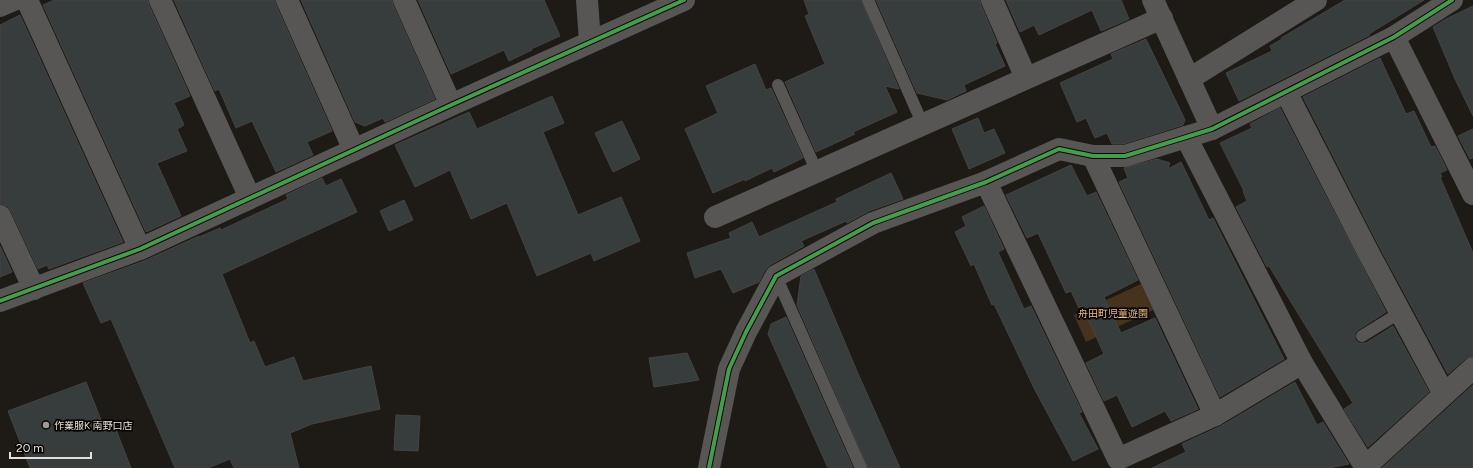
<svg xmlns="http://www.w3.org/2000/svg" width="1473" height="468" font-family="Figtree,'Noto Sans JP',sans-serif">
<rect width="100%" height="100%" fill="#1e1a16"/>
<polygon fill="#47331d" points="1141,284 1153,310 1086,342 1074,315"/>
<g fill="#373d3c" stroke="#444443">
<polygon points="54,0 148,0 149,5 190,96 174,103 184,125 177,129 187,151 157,163 181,216 146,232 43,5"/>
<polygon points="174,0 275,0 276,5 332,131 307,142 313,155 276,172 252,121 236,128 219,89 215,91 212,85"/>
<polygon points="301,0 392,0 393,5 435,99 385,122 383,118 365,126 355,122"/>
<polygon points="418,0 544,0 560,36 531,49 532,50 509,61 504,50 451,74"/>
<polygon points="804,0 861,0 899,89 885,86 897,112 853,132 855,134 816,152 785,82 825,64 805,16 809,14"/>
<polygon points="876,0 980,0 981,5 997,43 995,44 1005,66 964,85 966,91 947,100 917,93"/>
<polygon points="1006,0 1121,0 1129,19 1101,31 1092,10 1039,35 1034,25 1020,32"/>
<polygon points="1345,0 1424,0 1369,34 1370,35 1239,101 1226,73 1272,51 1270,46 1282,39 1281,38"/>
<polygon points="1473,6 1473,116 1455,79 1433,27 1446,19"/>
<polygon points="20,15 123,242 49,269 47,265 38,269 11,211 7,206 0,204 0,25"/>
<polygon points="1146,39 1185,120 1183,125 1123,144 1112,144 1107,133 1095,138 1086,118 1077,122 1060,83 1113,59 1111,54"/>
<polygon points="1380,58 1406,114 1414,111 1431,147 1435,146 1447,170 1440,173 1442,177 1440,177 1473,253 1473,356 1465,359 1448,374 1379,246 1303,97"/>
<polygon points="755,64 766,90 771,88 803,158 774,172 772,168 745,181 745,179 713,193 685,129 718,113 706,86"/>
<polygon points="552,96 564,123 543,132 578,215 621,197 640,241 594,261 591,253 537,276 507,203 471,219 450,170 415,187 395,145 469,112 477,129"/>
<polygon points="1280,108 1386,312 1358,330 1355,333 1355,340 1359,343 1366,343 1393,326 1429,392 1368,447 1344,409 1353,403 1269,266 1267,267 1236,207 1247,201 1243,191 1244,191 1220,143 1252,128 1250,124"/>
<polygon points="978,118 984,133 994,129 1005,153 969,169 952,129"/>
<polygon points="622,121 640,159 613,172 595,133"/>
<polygon points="1473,129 1473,158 1470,159 1458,136"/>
<polygon points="1157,159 1170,163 1168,169 1181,162 1209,220 1213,218 1284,359 1220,397 1119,182 1128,178 1124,168"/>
<polygon points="1071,165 1087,196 1096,192 1138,280 1104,297 1121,333 1155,318 1198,409 1171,421 1165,411 1132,427 1117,395 1104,401 1086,363 1104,354 1082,306 1079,308 1071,291 1066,293 1038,233 1027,238 1006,195"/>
<polygon points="891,173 903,199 869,211 847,223 846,221 801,241 804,246 770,265 765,270 759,282 733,293 721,269 695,278 687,253 731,238 729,233 752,222 759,237 837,202 836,199"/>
<polygon points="322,178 326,186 341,179 357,212 222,274 250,343 254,341 265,367 294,357 303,381 371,366 380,409 312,424 290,433 299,468 234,468 230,459 208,468 175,468 111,319 101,323 83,283 144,261 199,236 199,237 220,228 221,230 288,199 286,195"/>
<polygon points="404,200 413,220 389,231 380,211"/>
<polygon points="984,206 1004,249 998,252 1024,309 1031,306 1082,412 1079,413 1098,449 1073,461 1034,388 994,304 992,305 974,264 971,266 955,232 966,226 962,217"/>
<polygon points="0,246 12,272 0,277"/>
<polygon points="814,269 856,369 900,468 868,468 797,305 801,276"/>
<polygon points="786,317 853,468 828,468 768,334 771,324"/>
<polygon points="687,353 699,380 654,387 649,358"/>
<polygon points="86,382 105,430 115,427 131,468 30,468 8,411"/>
<polygon points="1295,382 1317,425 1323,422 1349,464 1329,468 1152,468 1186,452 1182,444 1221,426"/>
<polygon points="1473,385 1473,468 1382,468"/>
<polygon points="396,415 420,416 418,451 394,450"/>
</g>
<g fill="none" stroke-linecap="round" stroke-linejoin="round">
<g stroke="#575654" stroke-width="12">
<polyline points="868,0 923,125"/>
<polyline points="778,85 817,172"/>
<polyline points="776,276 861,468"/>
<polyline points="1362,336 1401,312"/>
</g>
<g stroke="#575654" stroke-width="22">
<polyline points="27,0 140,249"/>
<polyline points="160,0 250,198"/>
<polyline points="287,0 354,150"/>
<polyline points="404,0 451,105"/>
<polyline points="587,0 590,42"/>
<polyline points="992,0 1026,78"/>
<polyline points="1153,0 1212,129"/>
<polyline points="0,6 14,0"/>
<polyline points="1394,37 1473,194"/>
<polyline points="1189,79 1316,0"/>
<polyline points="1286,92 1368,252 1444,394"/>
<polyline points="1186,137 1302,363 1366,468"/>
<polyline points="1093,156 1215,415"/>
<polyline points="986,182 1118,459 1215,415 1302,363"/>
<polyline points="0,216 34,289"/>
<polyline points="715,217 1162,18"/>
<polyline points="0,301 140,249 451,105 684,0"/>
<polyline points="1366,466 1473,368"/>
<polyline points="709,468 729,369 746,332 776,276 873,223 986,182 1059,149 1093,156 1125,156 1212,129 1394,37 1452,0"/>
</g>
<g stroke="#090604" stroke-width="6">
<g id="cycleway">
<polyline points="0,301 140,249 451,105 684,0"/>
<polyline points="709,468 729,369 746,332 776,276 873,223 986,182 1059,149 1093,156 1125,156 1212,129 1394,37 1452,0"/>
</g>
</g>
<use href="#cycleway" stroke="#469c4c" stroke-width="4"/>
</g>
<circle fill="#a09b96" stroke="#090604" stroke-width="1.5" cx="46" cy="425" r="4"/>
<g text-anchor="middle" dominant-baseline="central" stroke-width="3.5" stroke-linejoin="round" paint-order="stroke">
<g font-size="10" fill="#e7ba88" stroke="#090604">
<text x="1113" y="313">舟田町児童遊園</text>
</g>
<g font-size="10" fill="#e6e0db" stroke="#090604" text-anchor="start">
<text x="54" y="425">作業服K 南野口店</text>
</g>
</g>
<path d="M10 452v6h81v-6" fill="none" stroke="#e6e0db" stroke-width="2"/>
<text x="16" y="452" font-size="12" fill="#e6e0db" stroke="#090604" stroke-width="3" paint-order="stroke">20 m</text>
</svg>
